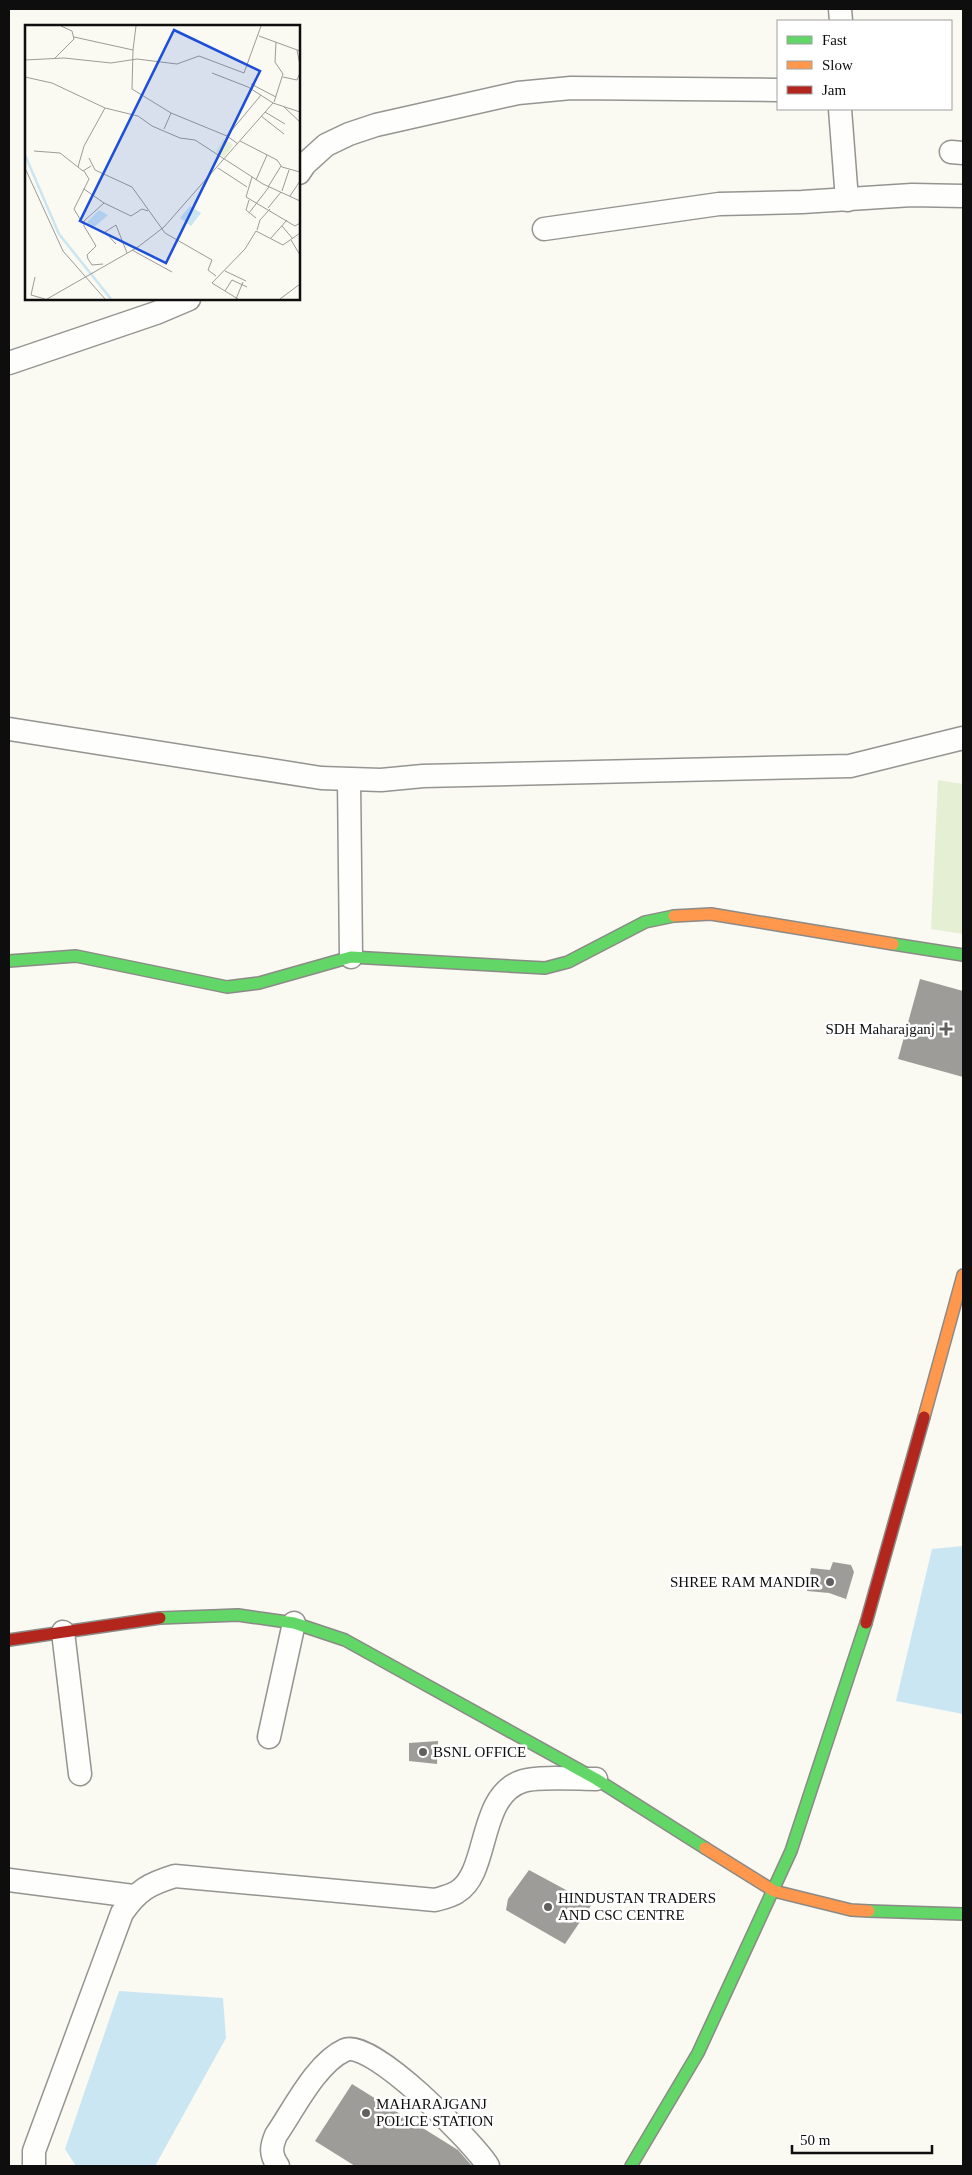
<svg xmlns="http://www.w3.org/2000/svg" width="972" height="2175" font-family="'Times New Roman',serif">
<rect width="100%" height="100%" fill="#faf9f2"/>
<polygon fill="#e5efd4" points="938,780 963,784 963,934 931,929"/>
<g fill="#cbe6f3">
<polygon points="963,1546 963,1714 896,1701 932,1549"/>
<polygon points="119,1991 223,1998 226,2038 155,2166 76,2166 65,2149"/>
</g>
<g fill="#9e9c98">
<polygon points="920,979 963,991 963,1077 898,1059"/>
<polygon points="833,1562 851,1565 854,1572 846,1599 829,1593 807,1591 811,1568 830,1570"/>
<polygon points="438,1741 437,1764 409,1761 409,1743"/>
<polygon points="529,1870 592,1904 565,1944 506,1910 508,1899"/>
<polygon points="352,2084 458,2150 472,2166 355,2166 315,2141"/>
</g>
<g fill="none" stroke-linecap="round" stroke-linejoin="round">
<g stroke="#949491" stroke-width="25">
<g id="street">
<polyline points="840,9 841,21"/>
<polyline points="840,109 847,200"/>
<polyline points="951,152 963,153"/>
<polyline points="299,173 305,164 326,145 349,134 376,125 518,93 571,88 778,90"/>
<polyline points="544,229 719,204 802,202 912,195 963,196"/>
<polyline points="9,363 156,313 189,299"/>
<polyline points="9,729 321,778 381,780 423,776 850,766 963,738"/>
<polyline points="349,780 351,957"/>
<polyline points="63,1632 80,1774"/>
<polyline points="269,1737 294,1623"/>
<polyline points="9,1880 133,1896"/>
<path d="M34 2166V2151L122 1913C138 1890 149 1884 175 1876L435 1900C442 1898 451 1896 457 1892 490 1873 477 1795 523 1781 539 1776 578 1779 596 1779"/>
<path d="M278 2166C270 2154 271 2147 276 2135 294 2109 316 2063 345 2050 371 2038 473 2142 488 2166"/>
</g>
</g>
<g stroke="#8b8a87" stroke-width="14">
<g id="fast">
<polyline points="893,944 963,955"/>
<polyline points="9,961 76,956 227,987 259,983 351,957 545,968 568,962 645,922 674,916"/>
<polyline points="160,1618 238,1615 294,1623 345,1640 596,1779 705,1848"/>
<polyline points="869,1911 963,1914"/>
<polyline points="631,2166 698,2053 791,1851 866,1623"/>
</g>
</g>
<g stroke="#8b8a87" stroke-width="14">
<g id="slow">
<polyline points="674,916 711,914 893,944"/>
<polyline points="924,1417 963,1275"/>
<polyline points="705,1848 774,1891 851,1910 869,1911"/>
</g>
</g>
<g stroke="#8b8a87" stroke-width="14">
<g id="jam">
<polyline points="866,1623 924,1417"/>
<polyline points="9,1640 160,1618"/>
</g>
</g>
<use href="#street" stroke="#fefefd" stroke-width="22"/>
<use href="#fast" stroke="#63d668" stroke-width="11"/>
<use href="#slow" stroke="#ff974d" stroke-width="11"/>
<use href="#jam" stroke="#b3261e" stroke-width="11"/>
</g>
<g fill="#61605e" stroke="#fff" stroke-width="2">
<path d="M943.5 1021.5h5v5h5v5h-5v5h-5v-5h-5v-5h5z"/>
<circle cx="830" cy="1582" r="5"/>
<circle cx="423" cy="1752" r="5"/>
<circle cx="548" cy="1907" r="5"/>
<circle cx="366" cy="2113" r="5"/>
</g>
<g text-anchor="middle" dominant-baseline="central" stroke-width="5" stroke-linejoin="round" paint-order="stroke">
<g font-size="15" fill="#0e0e0e" stroke="#fff" text-anchor="start">
<text x="935" y="1029" text-anchor="end">SDH Maharajganj</text>
<text x="820" y="1582" text-anchor="end">SHREE RAM MANDIR</text>
<text x="433" y="1752">BSNL OFFICE</text>
<text x="558" y="1898">HINDUSTAN TRADERS<tspan x="558" dy="17">AND CSC CENTRE</tspan></text>
<text x="376" y="2104">MAHARAJGANJ<tspan x="376" dy="17">POLICE STATION</tspan></text>
</g>
</g>
<g transform="translate(25 25)">
<rect width="275" height="275" fill="#faf9f2"/>
<path d="M198 114 208 120 199 132 191 127Z" fill="#e5efd4"/>
<path d="M165 181 176 188 166 201 155 193ZM74 185 83 190 67 204 62 197Z" fill="#cbe6f3"/>
<path fill="none" stroke="#cbe6f3" stroke-width="2.5" d="M0 130 34 209 86 274"/>
<path fill="none" stroke="#9c9b97" stroke-width="1" d="M234 11 275 26M49 12 108 25 107 64 146 88 202 111 213 119M108 25 111 1M272 25 275 40M30 33 49 14 47 6 36 1M0 35 39 33 86 38 112 34 152 39 174 31 219 48 236 1M187 48 223 62 248 78M0 52 27 58 80 83 113 91 127 101 155 113 170 115 238 159 275 176M258 52 272 55 275 48M226 59 251 72M249 77 258 49 250 37 251 17M259 82 275 97M240 87 260 99M236 91 259 109M139 104 146 88M202 111 236 70M215 116 252 135 257 142 275 147M9 126 35 128 58 146 66 141M64 133 70 145 107 162 140 208 187 235 183 245 191 251M53 142 59 121 80 83M0 143 38 226 80 274M193 143 222 162M227 152 221 172 270 201 275 198M231 155 242 130M243 162 256 141M59 164 79 178M257 166 264 145M265 171 275 156M224 175 221 185 231 193M243 183 256 167M224 188 244 162M58 199 49 184 64 154 59 146M257 201 268 214M232 205 235 195 245 184M246 213 262 195M266 215 275 230M91 219 80 207 91 200 102 228M107 225 147 247M78 239 67 240 63 234 62 230 71 221 59 201V196L79 178 106 191 117 184 123 186M200 246 221 256M10 252 6 270 20 274M200 266 207 255 222 262M22 274 113 222 139 202 248 78 275 87M211 274 218 257M213 274 187 258 220 224 231 206 258 220 275 208M255 274 275 259"/>
<path fill="#1d4ed8" fill-opacity="0.15" stroke="#1d4ed8" stroke-width="2.5" d="M149 5 235 46 141 238 55 196Z"/>
<rect width="275" height="275" fill="none" stroke="#0e0e0e" stroke-width="2.5"/>
</g>
<rect width="972" height="2175" fill="none" stroke="#0e0e0e" stroke-width="20"/>
<rect x="777" y="20" width="175" height="90" fill="#ffffff" stroke="#9f9f9f"/>
<rect x="787" y="36" width="25" height="8" fill="#63d668" stroke="#9f9f9f"/>
<text x="822" y="45" font-size="15" fill="#0e0e0e">Fast</text>
<rect x="787" y="61" width="25" height="8" fill="#ff974d" stroke="#9f9f9f"/>
<text x="822" y="70" font-size="15" fill="#0e0e0e">Slow</text>
<rect x="787" y="86" width="25" height="8" fill="#b3261e" stroke="#9f9f9f"/>
<text x="822" y="95" font-size="15" fill="#0e0e0e">Jam</text>
<path d="M792 2145v8h140v-8" fill="none" stroke="#0e0e0e" stroke-width="2.5"/>
<text x="800" y="2145" font-size="15" fill="#0e0e0e" stroke="#ffffff" stroke-width="4" paint-order="stroke">50 m</text>
</svg>
